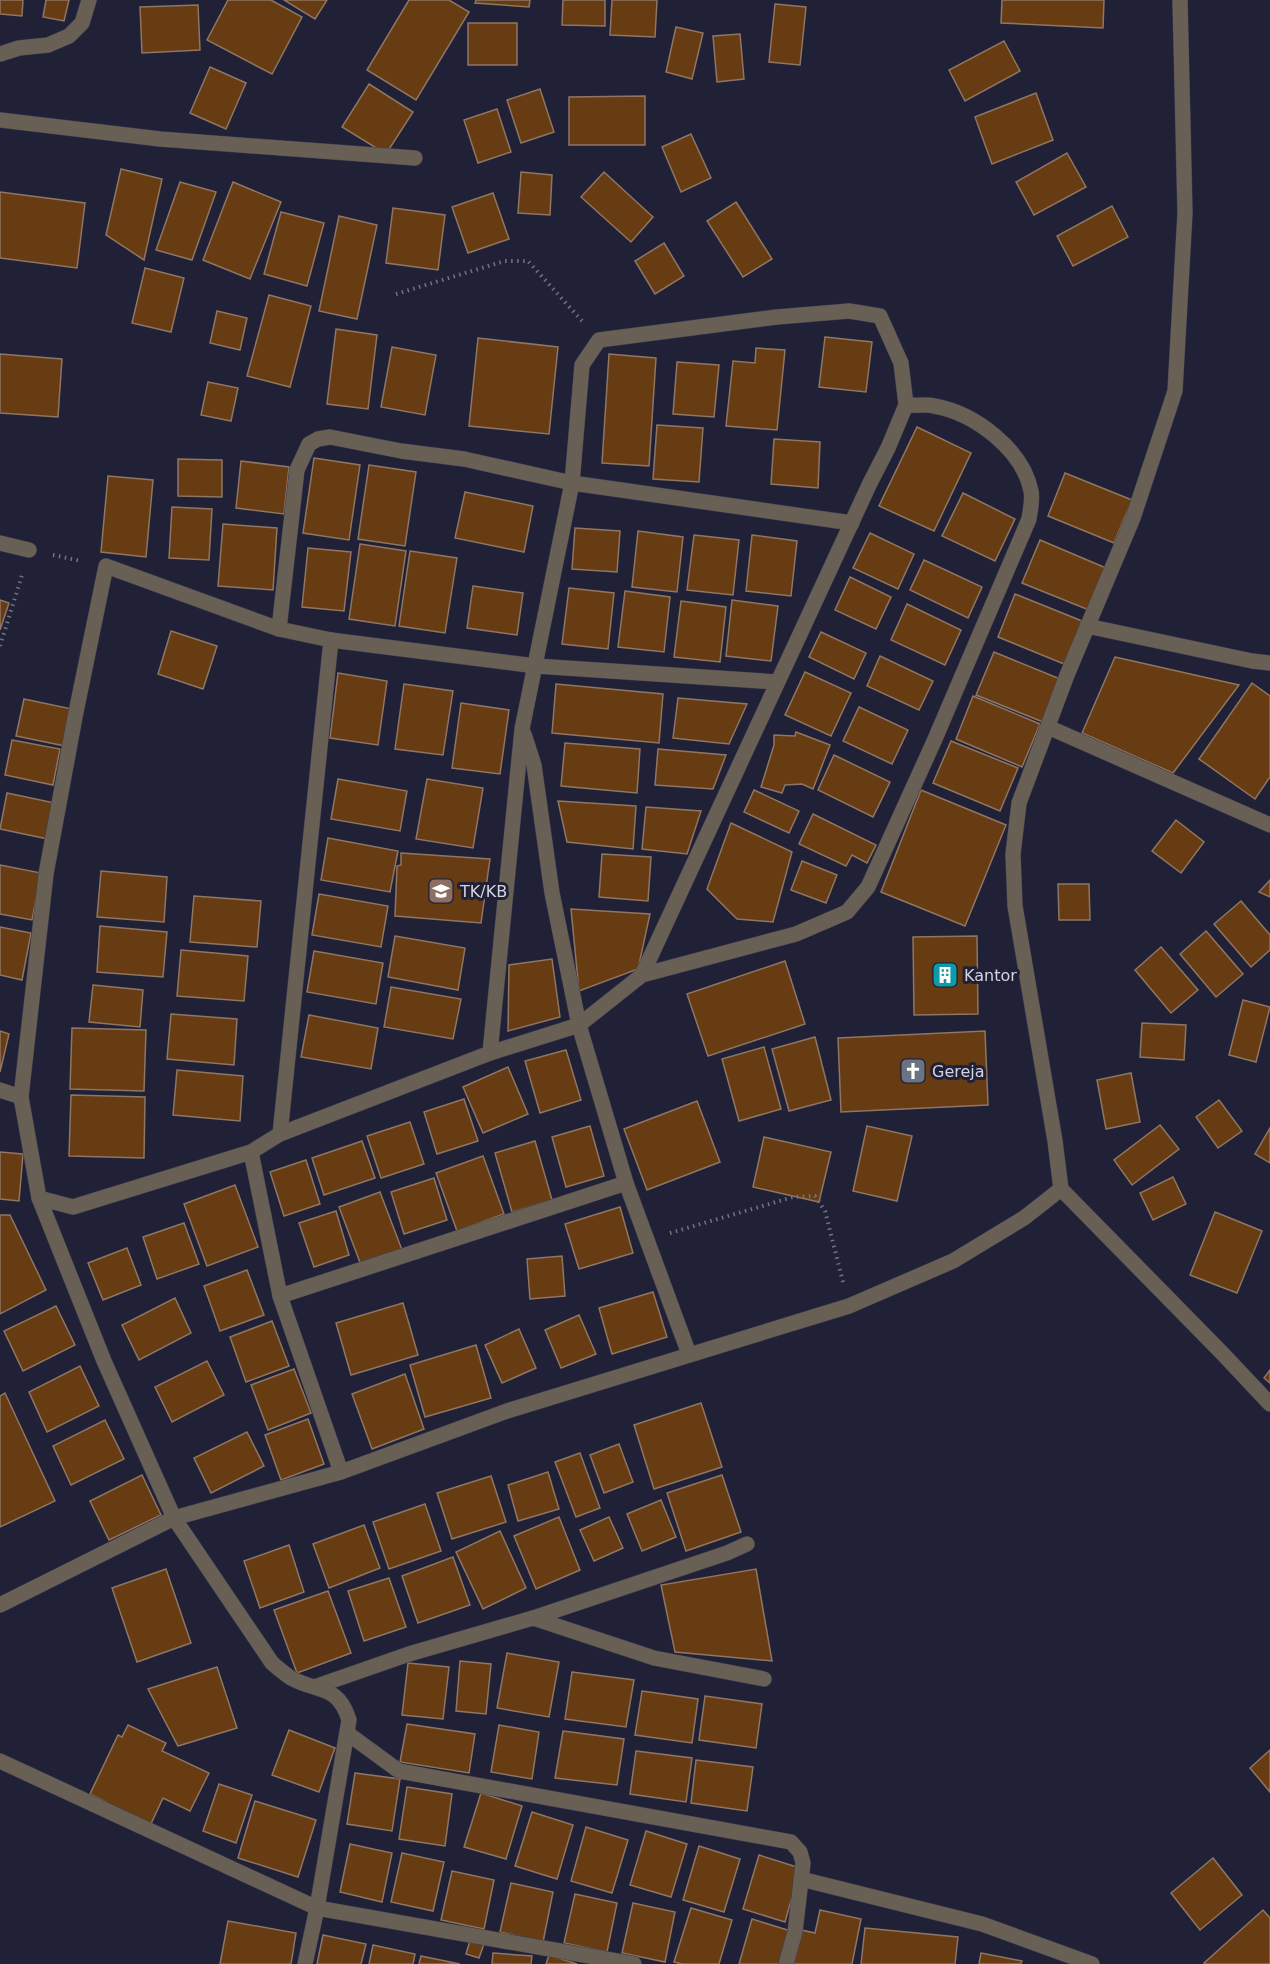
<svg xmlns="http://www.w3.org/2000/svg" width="1270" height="1964" font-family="'DejaVu Sans',sans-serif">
<rect width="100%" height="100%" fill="#202036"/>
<g fill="#673c13" stroke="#8e7663" stroke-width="1.5">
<polygon points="0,0 23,0 22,16 0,14"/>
<polygon points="46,0 69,0 64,21 43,17"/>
<polygon points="228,0 271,0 302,17 272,74 207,40"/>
<polygon points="284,0 327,0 315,19"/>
<polygon points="409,0 449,0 469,12 416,100 367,70"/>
<polygon points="476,0 530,0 529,7 475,3"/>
<polygon points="563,0 605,0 605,26 562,25"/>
<polygon points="612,0 657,0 655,37 610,35"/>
<polygon points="1002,0 1104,0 1103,28 1001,23"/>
<polygon points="775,4 806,7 800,65 769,62"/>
<polygon points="198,5 200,50 142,53 140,7"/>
<rect x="468" y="23" width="49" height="42"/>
<polygon points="676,27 703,33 692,79 666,72"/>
<polygon points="740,34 744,79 717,82 713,36"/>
<polygon points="1004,41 1020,71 965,101 949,70"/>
<polygon points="210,67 246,83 226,129 190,113"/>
<polygon points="369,84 413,112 386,154 342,127"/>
<polygon points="540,89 554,132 521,143 507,100"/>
<polygon points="1036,93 1053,140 992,164 975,117"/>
<polygon points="645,96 645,145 569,145 569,97"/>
<polygon points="497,109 511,152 478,163 464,120"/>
<polygon points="691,134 711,178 681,192 662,147"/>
<polygon points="1067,153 1086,187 1034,215 1016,182"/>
<polygon points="121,169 162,179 144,260 106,235"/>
<polygon points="521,172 552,175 550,215 518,213"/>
<polygon points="604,172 653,217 631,242 581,197"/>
<polygon points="180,182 216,192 192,260 156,250"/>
<polygon points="233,182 281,202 250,279 203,260"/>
<polygon points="0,192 85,203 77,268 0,258"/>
<polygon points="493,193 509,239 468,253 452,207"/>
<polygon points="736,202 772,259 743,277 707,221"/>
<polygon points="1112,206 1128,237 1073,266 1057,236"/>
<polygon points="393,208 445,215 438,270 386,263"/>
<polygon points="281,212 324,223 307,286 264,274"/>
<polygon points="339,216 377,225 357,319 319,311"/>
<polygon points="664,243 684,276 655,294 635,261"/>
<polygon points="145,268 184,278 171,332 132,323"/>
<polygon points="269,295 311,306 290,387 247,376"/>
<polygon points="217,311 247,318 240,350 210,343"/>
<polygon points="336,329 377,335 368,409 327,404"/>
<polygon points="825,337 872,342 866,392 819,387"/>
<polygon points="478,338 558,347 549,434 469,426"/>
<polygon points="392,347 436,355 425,415 381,407"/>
<polygon points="756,348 785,350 777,430 726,426 733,361 755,363"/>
<polygon points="0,354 62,359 58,417 0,413"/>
<polygon points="609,354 656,358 649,466 602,463"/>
<polygon points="677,362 719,365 714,417 673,414"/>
<polygon points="208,382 238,388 231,421 201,415"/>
<polygon points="657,425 703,428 699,482 653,479"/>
<polygon points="917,427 971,453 934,531 879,506"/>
<polygon points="774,439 820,442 818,488 771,484"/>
<polygon points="314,458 360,465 349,540 303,533"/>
<polygon points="178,459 222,460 222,497 178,496"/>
<polygon points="241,461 289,467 284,514 236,508"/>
<polygon points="369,465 416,472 405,546 358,539"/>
<polygon points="1065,473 1132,500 1114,543 1048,516"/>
<polygon points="108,476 153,480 146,557 101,552"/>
<polygon points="465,492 533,506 524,552 455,538"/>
<polygon points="963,493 1015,519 995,561 942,536"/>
<polygon points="172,507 212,509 209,560 169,558"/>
<polygon points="223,524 277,528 273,590 218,586"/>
<polygon points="575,528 620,531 617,572 572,569"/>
<polygon points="638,531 683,537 677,592 632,587"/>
<polygon points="870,533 914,554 898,589 853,568"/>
<polygon points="694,535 739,540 733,595 687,590"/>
<polygon points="752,535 797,541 791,596 746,591"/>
<polygon points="1040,540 1106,568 1089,610 1022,583"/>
<polygon points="360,544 406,551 395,626 349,619"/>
<polygon points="308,548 351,552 344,611 302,607"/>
<polygon points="410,551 457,558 445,633 399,626"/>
<polygon points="924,560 982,587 968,618 910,590"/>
<polygon points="850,577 891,597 876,629 835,610"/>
<polygon points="473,586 523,593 517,635 467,628"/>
<polygon points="569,588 614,593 608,649 562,644"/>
<polygon points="625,591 670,597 664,652 618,647"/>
<polygon points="1015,594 1082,621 1064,664 998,637"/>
<polygon points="0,600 9,603 0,630"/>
<polygon points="732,600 778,606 771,661 726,656"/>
<polygon points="681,601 726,607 720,662 674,657"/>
<polygon points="907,604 961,630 945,665 891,640"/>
<polygon points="171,631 217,646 203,689 158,674"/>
<polygon points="821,632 866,653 854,679 809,657"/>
<polygon points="994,652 1060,679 1043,722 976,695"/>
<polygon points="880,656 933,681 919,710 867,686"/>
<polygon points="1115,657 1239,685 1173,773 1082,733"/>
<polygon points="805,672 851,693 831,736 785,715"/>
<polygon points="338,673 387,681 378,745 330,738"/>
<polygon points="1252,683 1270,696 1270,777 1255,799 1199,759"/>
<polygon points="404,684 453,691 443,755 395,749"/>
<polygon points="556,684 663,694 659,743 552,733"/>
<polygon points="973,696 1040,724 1022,767 956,739"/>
<polygon points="678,698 747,704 729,744 673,738"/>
<polygon points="24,699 72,709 65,746 16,736"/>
<polygon points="461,703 509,710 500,774 452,768"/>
<polygon points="859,707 908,730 892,764 843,741"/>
<polygon points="796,732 830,745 813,789 802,784 785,785 782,793 761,787 774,745 774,735 795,736"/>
<polygon points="12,740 60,749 53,785 5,775"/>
<polygon points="951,741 1018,768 1000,811 933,783"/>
<polygon points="565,743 640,749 637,793 561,786"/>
<polygon points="658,749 726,755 713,789 655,785"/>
<polygon points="834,755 890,782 873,817 818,790"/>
<polygon points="338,779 407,791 400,831 331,819"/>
<polygon points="427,779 483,788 473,848 416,839"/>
<polygon points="754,790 799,811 789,833 744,812"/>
<polygon points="921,790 1006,825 965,926 881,892"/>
<polygon points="7,793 55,803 48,839 0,829"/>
<polygon points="558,801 636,806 633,849 567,842"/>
<polygon points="646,807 701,811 687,854 642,849"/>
<polygon points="813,814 876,845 867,863 852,855 846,866 799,844"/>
<polygon points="1176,820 1204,842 1181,873 1152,851"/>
<polygon points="731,823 792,852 773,922 737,919 707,889"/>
<polygon points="328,838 398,851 390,892 321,880"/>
<polygon points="401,853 490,859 481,923 395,916 397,866 401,865"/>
<polygon points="602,854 651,857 648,901 599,897"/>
<polygon points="802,861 837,875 826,903 791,890"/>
<polygon points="0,865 41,873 32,920 0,914"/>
<polygon points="101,871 167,877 164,922 97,917"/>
<polygon points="1270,880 1270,897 1259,892"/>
<polygon points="1058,884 1089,884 1090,920 1059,920"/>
<polygon points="319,894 388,906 381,947 312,935"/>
<polygon points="194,896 261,901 257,947 190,942"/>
<polygon points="1241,901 1270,935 1270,950 1251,967 1214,924"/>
<polygon points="571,909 650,914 638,969 579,991"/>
<polygon points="100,926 167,932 163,977 97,972"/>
<polygon points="0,927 31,933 22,980 0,975"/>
<polygon points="1206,931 1243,974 1216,997 1180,954"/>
<polygon points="395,936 465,948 458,990 388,977"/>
<polygon points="977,936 978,1014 914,1015 913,937"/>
<polygon points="1161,947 1198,990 1171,1013 1135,970"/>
<polygon points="181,950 248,956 244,1001 177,996"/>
<polygon points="314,951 383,963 376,1004 307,992"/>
<polygon points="552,959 560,1017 508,1031 509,965"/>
<polygon points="785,961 805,1024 708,1056 687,994"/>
<polygon points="93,985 143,990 140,1027 89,1022"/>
<polygon points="391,987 461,999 453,1039 384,1027"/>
<polygon points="1243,1000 1270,1007 1256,1062 1229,1055"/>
<polygon points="171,1014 237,1019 234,1065 167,1059"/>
<polygon points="309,1015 378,1028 371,1069 301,1057"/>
<polygon points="1142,1023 1186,1025 1184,1060 1140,1057"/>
<polygon points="72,1028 146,1030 144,1091 70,1089"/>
<polygon points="0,1031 9,1034 0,1072"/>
<polygon points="985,1031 988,1105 841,1112 838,1038"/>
<polygon points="815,1037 831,1100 789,1111 772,1049"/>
<polygon points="764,1047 781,1109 739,1121 722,1059"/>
<polygon points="566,1050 581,1100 540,1113 525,1061"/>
<polygon points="508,1067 528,1114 483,1133 463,1087"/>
<polygon points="177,1070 243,1076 240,1121 173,1115"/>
<polygon points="1131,1073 1140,1122 1106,1129 1097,1080"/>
<polygon points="71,1095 145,1097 144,1158 69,1156"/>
<polygon points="464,1099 478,1141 437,1154 424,1112"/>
<polygon points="1219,1100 1242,1131 1218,1148 1196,1117"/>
<polygon points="697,1101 720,1162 647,1190 624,1129"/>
<polygon points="410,1122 424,1164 381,1178 367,1136"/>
<polygon points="1160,1125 1179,1149 1132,1185 1114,1160"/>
<polygon points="590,1126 604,1176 566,1187 552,1137"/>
<polygon points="867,1126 912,1136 897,1201 853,1191"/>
<polygon points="1270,1128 1270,1163 1255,1154"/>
<polygon points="764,1137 831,1152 819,1202 753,1187"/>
<polygon points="362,1141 375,1178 324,1195 312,1158"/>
<polygon points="535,1141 552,1200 512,1212 495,1153"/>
<polygon points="0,1152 23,1154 19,1201 0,1199"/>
<polygon points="483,1156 504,1214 457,1231 436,1173"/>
<polygon points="306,1160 320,1204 284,1216 270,1172"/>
<polygon points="1173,1177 1186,1204 1153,1220 1140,1193"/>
<polygon points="434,1178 447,1220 404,1234 391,1192"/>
<polygon points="235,1185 258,1247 207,1266 184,1204"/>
<polygon points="380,1192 402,1250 361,1265 339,1207"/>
<polygon points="620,1207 633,1253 579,1269 565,1224"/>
<polygon points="336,1211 349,1255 314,1267 299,1223"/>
<polygon points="1215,1212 1262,1231 1237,1293 1190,1275"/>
<polygon points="0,1215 10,1215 46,1290 0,1314"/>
<polygon points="184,1223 199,1264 157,1279 143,1237"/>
<polygon points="127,1248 141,1285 103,1300 88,1263"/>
<polygon points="562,1256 565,1296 530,1299 527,1259"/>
<polygon points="247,1270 264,1315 220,1331 204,1286"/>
<polygon points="653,1292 667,1337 612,1354 599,1308"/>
<polygon points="175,1298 191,1333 139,1360 122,1325"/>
<polygon points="403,1303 418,1355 351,1375 336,1323"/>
<polygon points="56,1306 75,1345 23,1371 4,1331"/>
<polygon points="579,1315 596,1354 561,1368 545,1330"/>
<polygon points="272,1321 289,1366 246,1382 230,1337"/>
<polygon points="519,1329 536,1368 502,1383 485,1345"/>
<polygon points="476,1345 491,1398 425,1417 410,1365"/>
<polygon points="207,1361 224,1395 172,1422 155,1387"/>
<polygon points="80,1366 99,1406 47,1432 29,1392"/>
<polygon points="294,1369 311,1413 268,1430 251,1385"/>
<polygon points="1270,1370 1270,1383 1264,1378"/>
<polygon points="405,1374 424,1429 372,1449 352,1394"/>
<polygon points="5,1393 55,1501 0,1527 0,1396"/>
<polygon points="701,1403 722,1467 654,1489 634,1425"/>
<polygon points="308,1419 324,1464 281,1480 265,1435"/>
<polygon points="105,1420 124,1459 71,1485 53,1446"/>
<polygon points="247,1432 264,1466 211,1493 194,1458"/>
<polygon points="619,1444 633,1482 604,1493 590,1455"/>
<polygon points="580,1453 600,1508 576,1517 555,1462"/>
<polygon points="548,1472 559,1509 518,1521 508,1485"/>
<polygon points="142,1475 161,1515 109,1540 90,1501"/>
<polygon points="722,1475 741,1532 686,1551 667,1493"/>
<polygon points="491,1476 506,1522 452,1539 437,1493"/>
<polygon points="661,1500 676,1537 642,1551 627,1514"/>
<polygon points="425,1504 441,1551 389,1569 373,1522"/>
<polygon points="559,1517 580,1570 536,1589 514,1536"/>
<polygon points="609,1517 623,1548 594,1561 580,1530"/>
<polygon points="364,1525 380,1568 329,1588 313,1544"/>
<polygon points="500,1531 526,1588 483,1609 456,1552"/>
<polygon points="289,1545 304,1592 260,1608 244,1561"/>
<polygon points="453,1557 470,1605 418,1623 402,1576"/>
<polygon points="166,1569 191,1643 137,1662 112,1588"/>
<polygon points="756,1569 772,1661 675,1652 661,1585"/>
<polygon points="389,1578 406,1627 364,1641 348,1591"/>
<polygon points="328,1591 351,1653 297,1673 274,1610"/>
<polygon points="507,1653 559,1662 549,1717 497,1708"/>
<polygon points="460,1661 491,1664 486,1714 456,1711"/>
<polygon points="408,1663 449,1667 443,1719 402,1715"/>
<polygon points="217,1667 237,1728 178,1746 148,1689"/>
<polygon points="572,1672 634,1680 626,1727 565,1719"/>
<polygon points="642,1691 698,1699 692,1743 635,1735"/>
<polygon points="705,1696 762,1704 756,1748 699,1740"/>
<polygon points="407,1724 475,1734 469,1773 400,1762"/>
<polygon points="128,1725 166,1743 162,1751 209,1773 190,1811 163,1798 149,1828 104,1806 106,1802 90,1794 118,1735 122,1737"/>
<polygon points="499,1725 539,1732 532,1779 491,1772"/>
<polygon points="289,1730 335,1748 319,1792 272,1775"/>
<polygon points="563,1731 624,1739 617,1785 555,1778"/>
<polygon points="1270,1750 1270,1792 1250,1768"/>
<polygon points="636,1751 692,1758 686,1802 630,1794"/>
<polygon points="696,1760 753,1767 747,1811 691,1803"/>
<polygon points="355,1773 400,1779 392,1831 347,1824"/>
<polygon points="219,1784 252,1795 236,1843 203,1831"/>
<polygon points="407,1787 452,1794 445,1846 399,1839"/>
<polygon points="481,1793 522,1806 506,1859 464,1847"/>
<polygon points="255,1801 316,1820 298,1877 238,1858"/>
<polygon points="532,1812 573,1825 557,1879 515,1866"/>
<polygon points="586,1827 628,1840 612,1893 571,1881"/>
<polygon points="646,1831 687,1844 671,1897 630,1885"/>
<polygon points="350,1844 392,1853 382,1902 340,1892"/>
<polygon points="699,1846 740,1859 724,1912 683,1900"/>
<polygon points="402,1853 444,1862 433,1911 391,1902"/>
<polygon points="759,1855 800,1868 785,1922 743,1909"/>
<polygon points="1213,1858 1242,1895 1200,1930 1171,1893"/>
<polygon points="452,1871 494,1880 484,1929 441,1920"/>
<polygon points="511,1883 553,1892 543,1942 500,1932"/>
<polygon points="575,1894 617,1903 607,1952 564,1943"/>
<polygon points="633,1903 675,1912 665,1962 622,1953"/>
<polygon points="691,1908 732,1920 719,1964 682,1964 674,1962"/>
<polygon points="820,1910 861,1919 852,1964 790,1964 797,1929 815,1933"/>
<polygon points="1263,1910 1270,1918 1270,1964 1205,1964 1204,1963"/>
<polygon points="752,1919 794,1932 784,1964 739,1964"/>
<polygon points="228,1921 296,1933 291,1964 220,1964"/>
<polygon points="865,1928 958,1937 955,1964 861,1964"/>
<polygon points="323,1935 366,1944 361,1964 317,1964"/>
<polygon points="471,1937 485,1941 479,1958 466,1954"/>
<polygon points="373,1945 415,1954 413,1964 369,1964"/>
<polygon points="493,1953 532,1956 531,1964 492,1964"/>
<polygon points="981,1953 1022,1961 1021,1964 979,1964"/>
<polygon points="549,1955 577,1964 546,1964"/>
<polygon points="421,1956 460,1964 419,1964"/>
</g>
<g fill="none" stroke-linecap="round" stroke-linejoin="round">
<g stroke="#3d3d52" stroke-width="16">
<g id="street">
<polyline points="1180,0 1185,213 1175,391 1133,518 1067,675 1019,803 1013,854 1015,906 1055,1141 1061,1189 1222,1353 1270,1404"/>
<polyline points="0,54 19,48 48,45 69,36 82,23 89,0"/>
<polyline points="0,120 160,139 415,158"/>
<polyline points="0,543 29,550"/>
<polyline points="1087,626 1252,661 1270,663"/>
<polyline points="279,629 297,470 309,444 318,439 330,437 401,451 464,459 572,483 852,523"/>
<polyline points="1048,727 1270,825"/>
<polyline points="490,1053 522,729 572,483 582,365 599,340 777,317 849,311 880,316 901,363 906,405"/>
<polyline points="0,1090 21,1097"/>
<polyline points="280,1134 331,640"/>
<polyline points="251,1152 280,1296 341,1472"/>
<polyline points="626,1183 689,1354"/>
<polyline points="39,1198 21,1097 46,874 75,717 106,566 279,629 331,640 536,666 777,682"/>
<polyline points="280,1296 626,1183 579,1025 552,893 534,765 524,734"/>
<polyline points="0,1605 174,1518 341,1472 507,1411 849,1306 953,1261 1024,1218 1061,1189"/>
<polyline points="533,1618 654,1658 764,1679"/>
<polyline points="317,1686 409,1654 533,1618 727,1553 747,1544"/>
<polyline points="347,1733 399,1771 791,1842 800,1852 803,1863 795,1932 786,1964"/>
<polyline points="0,1761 317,1908 634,1964"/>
<polyline points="801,1879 982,1924 1092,1964"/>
<path d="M305 1964 317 1908 349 1720C338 1684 318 1693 291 1678 285 1674 278 1668 272 1663L174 1518 104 1361 39 1198 73 1207 251 1152 280 1134 490 1053 579 1025 642 975 796 934 847 912 868 887 935 739 1029 519C1030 511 1033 500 1031 491 1023 450 975 413 934 406 926 404 915 406 906 405L888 448 870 483 642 975"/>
</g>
</g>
<g stroke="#737386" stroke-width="4" stroke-dasharray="1.5 4.5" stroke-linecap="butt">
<polyline points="396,294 505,261 528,261 582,321"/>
<polyline points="53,555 81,561"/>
<polyline points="0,646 22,575"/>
<polyline points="670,1233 793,1197 815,1196 825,1211 843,1282"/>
</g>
<use href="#street" stroke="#685f55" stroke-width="15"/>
</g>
<defs>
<g id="school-square" transform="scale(1.35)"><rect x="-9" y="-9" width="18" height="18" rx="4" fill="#8d6e63" stroke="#202036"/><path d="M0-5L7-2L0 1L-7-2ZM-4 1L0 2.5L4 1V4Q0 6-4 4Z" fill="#fff"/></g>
<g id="building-square" transform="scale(1.35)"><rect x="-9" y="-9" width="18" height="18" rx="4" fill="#0f9aa8" stroke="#202036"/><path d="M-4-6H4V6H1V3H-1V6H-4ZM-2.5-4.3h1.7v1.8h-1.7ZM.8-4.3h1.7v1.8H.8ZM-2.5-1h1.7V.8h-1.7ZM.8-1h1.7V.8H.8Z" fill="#fff"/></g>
<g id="church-square" transform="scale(1.35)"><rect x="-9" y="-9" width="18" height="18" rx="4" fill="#6b7280" stroke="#202036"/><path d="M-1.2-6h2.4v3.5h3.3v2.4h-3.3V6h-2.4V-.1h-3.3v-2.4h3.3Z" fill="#fff"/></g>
</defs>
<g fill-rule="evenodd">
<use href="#school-square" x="441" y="891"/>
<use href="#building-square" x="945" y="975"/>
<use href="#church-square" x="913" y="1071"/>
</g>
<g text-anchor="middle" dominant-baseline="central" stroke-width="6" stroke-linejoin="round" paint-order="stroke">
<g font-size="16" fill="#d3d3e3" stroke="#202036" text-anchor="start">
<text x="460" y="891">TK/KB</text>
<text x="964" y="975">Kantor</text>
<text x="932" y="1071">Gereja</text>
</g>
</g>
</svg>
